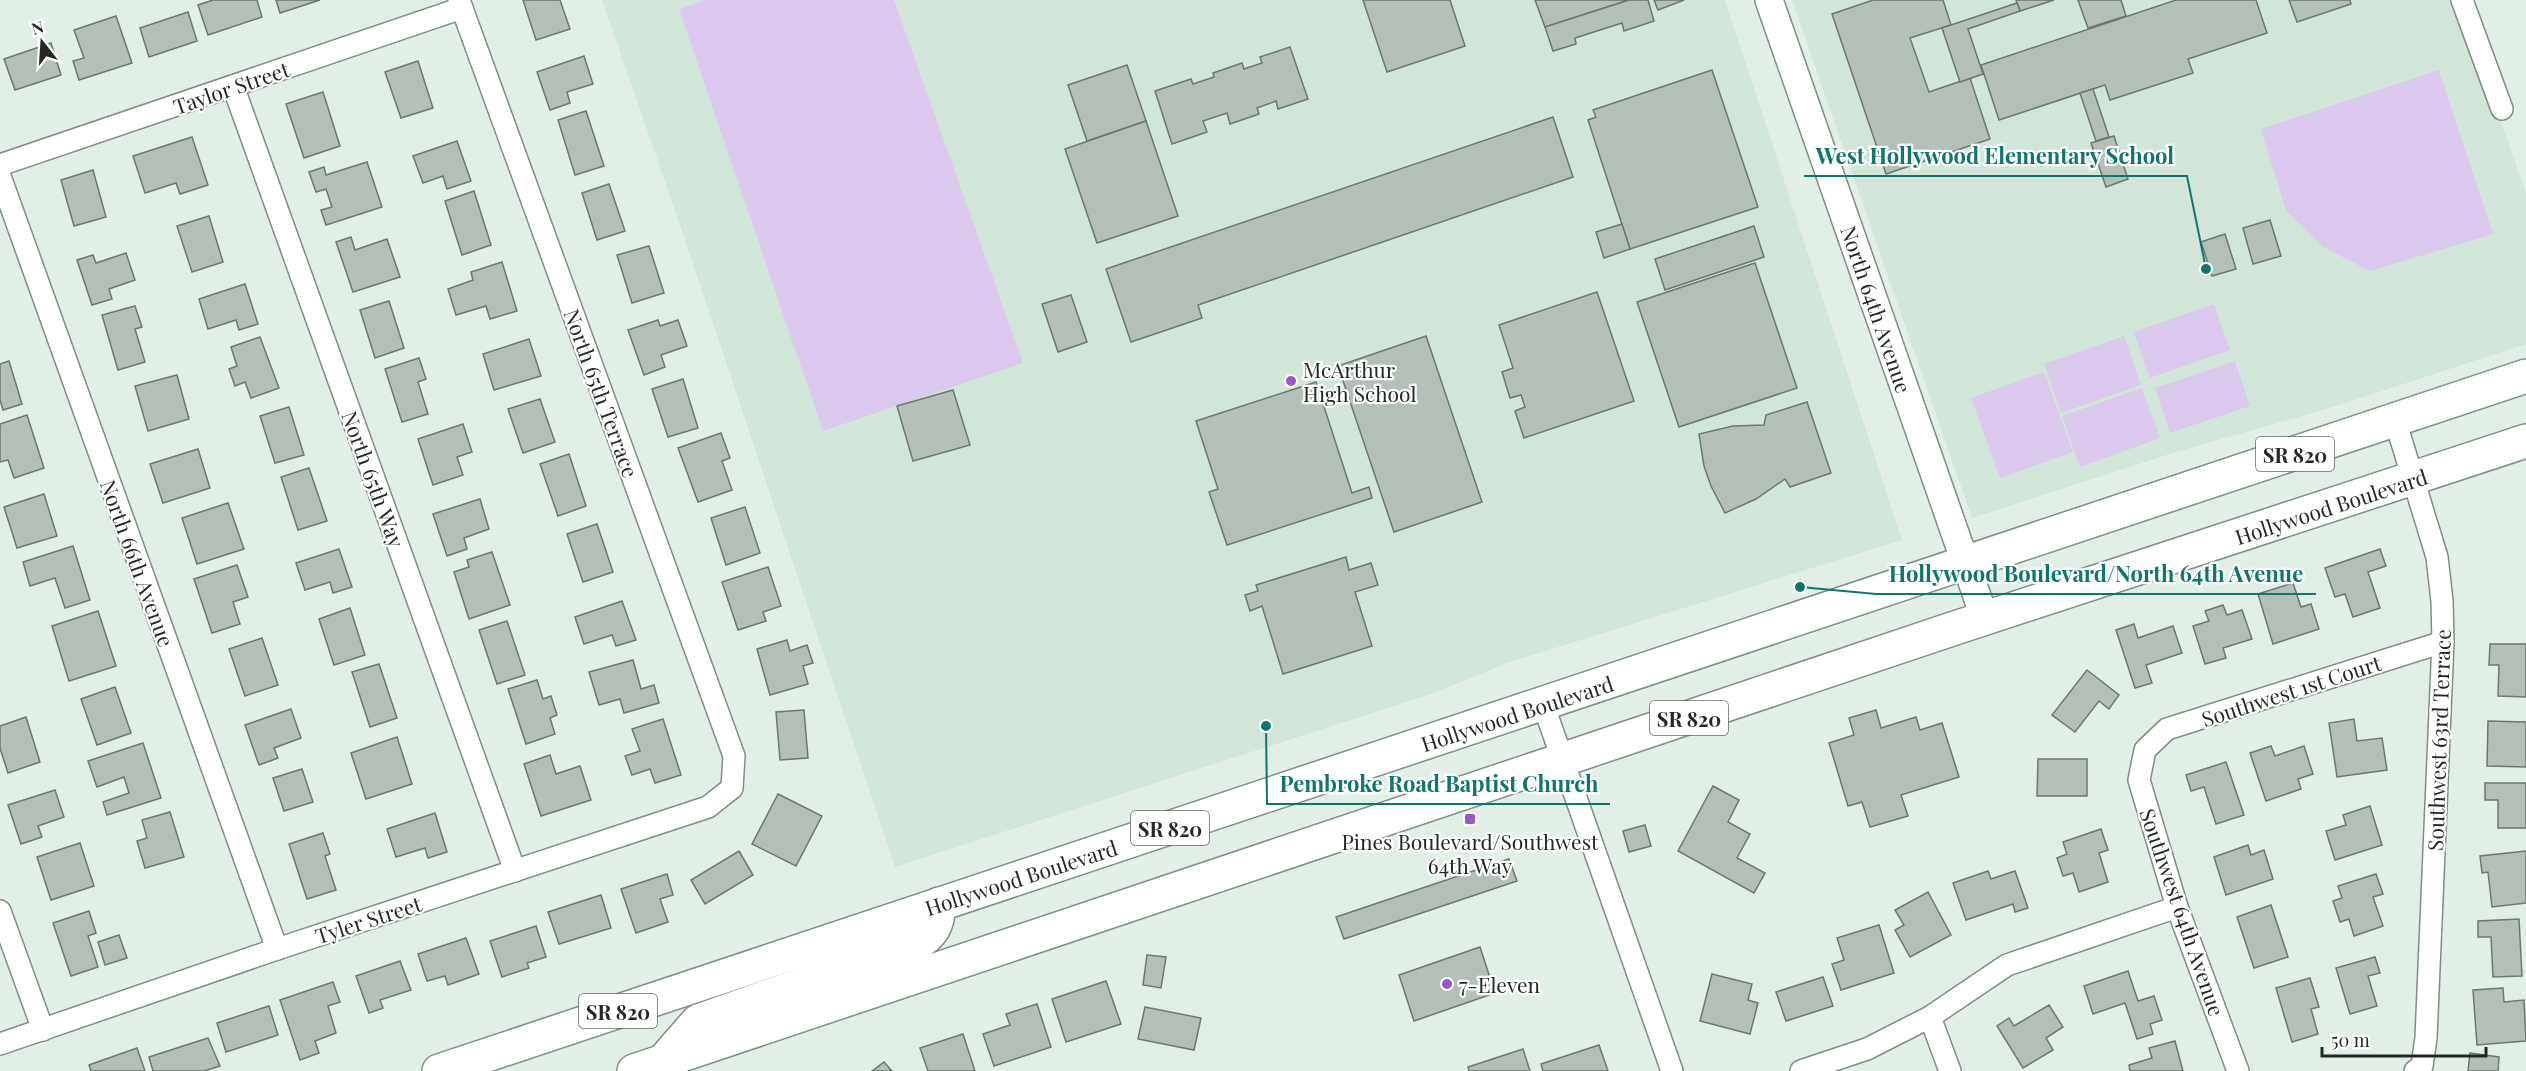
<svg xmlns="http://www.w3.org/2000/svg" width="2526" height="1071" font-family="'Playfair Display',serif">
<rect width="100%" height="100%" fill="#e2efe7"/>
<g fill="#d1e5d8">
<polygon points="602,0 1725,0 1902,540 1507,663 1431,694 895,867 679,222"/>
<polygon points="1792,0 2460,0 2526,194 2526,344 2333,407 2176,452 1972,518"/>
</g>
<g fill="#dbc9ed">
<polygon points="707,0 894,0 1023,363 823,431 679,9"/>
<polygon points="2439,70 2493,234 2370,271 2323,247 2286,211 2261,129"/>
<polygon points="2214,304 2230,350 2150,378 2134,332"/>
<polygon points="2124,336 2141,385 2061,413 2044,364"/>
<polygon points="2235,361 2250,406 2170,433 2155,388"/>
<polygon points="2044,372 2073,452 2000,478 1971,398"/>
<polygon points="2142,388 2160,438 2080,467 2062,416"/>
</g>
<g fill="#b3bfb7" stroke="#6c7770" stroke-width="1.5">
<polygon points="213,0 257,0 262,17 208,35 198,5"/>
<polygon points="276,0 320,0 280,13"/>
<polygon points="523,0 560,0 570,29 536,40"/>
<polygon points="1363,0 1450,0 1465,46 1387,72"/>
<polygon points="1535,0 1629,0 1545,27"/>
<polygon points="1629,0 1648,0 1654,21 1624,31 1622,23 1575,38 1576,44 1553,51 1545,27"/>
<polygon points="1654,0 1684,0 1658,10"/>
<polygon points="1873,0 1943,0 1951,25 1910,38 1929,92 1970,78 1990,139 1886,174 1832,14"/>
<polygon points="2016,0 2054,0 2020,11"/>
<polygon points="2078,0 2121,0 2126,16 2088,28"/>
<polygon points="2176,0 2256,0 2267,33 2188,59 2193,73 2110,100 2105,85 1999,120 1981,65"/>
<polygon points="2289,0 2350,0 2351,4 2297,22"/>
<polygon points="2017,3 2020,11 1968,29 1983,74 1960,82 1942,28"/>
<polygon points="188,12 197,41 149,57 140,28"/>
<polygon points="116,16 132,63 79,80 73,61 84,58 74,30"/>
<polygon points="51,43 61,75 15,90 4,59"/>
<polygon points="1290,47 1308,99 1278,109 1276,101 1257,108 1259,114 1230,124 1227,113 1203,121 1207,132 1172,144 1155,91 1191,79 1193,84 1214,77 1213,73 1242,63 1244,69 1262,63 1260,57"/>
<polygon points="584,56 593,84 567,92 570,103 550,110 537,72"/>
<polygon points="418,61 433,108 401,118 385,72"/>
<polygon points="1127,65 1146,121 1087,141 1068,85"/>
<polygon points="1712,70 1758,207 1630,249 1588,120 1596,117 1593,110"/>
<polygon points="2093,89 2109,137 2096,141 2080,93"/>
<polygon points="323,92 340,146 304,158 286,104"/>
<polygon points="586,111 604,166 575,175 558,120"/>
<polygon points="1553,117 1573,177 1198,305 1202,318 1131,342 1106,269"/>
<polygon points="1146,121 1178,216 1097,243 1065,149"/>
<polygon points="2114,136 2128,179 2106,187 2091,143"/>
<polygon points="192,137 208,185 180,194 176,183 145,193 133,156"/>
<polygon points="457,141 471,181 447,189 443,176 423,183 413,156"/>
<polygon points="367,162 382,207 326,225 321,210 332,207 326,189 316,192 309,172 324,167 326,175"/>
<polygon points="93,170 106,217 74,226 61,180"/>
<polygon points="609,184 625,231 597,240 582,193"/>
<polygon points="474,191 491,245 462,255 445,201"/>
<polygon points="209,216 223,262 192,272 177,226"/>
<polygon points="2270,220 2281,256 2253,264 2243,228"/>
<polygon points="1622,224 1630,249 1604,258 1596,232"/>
<polygon points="1754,226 1764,257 1665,290 1655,259"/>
<polygon points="2225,234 2236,269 2212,276 2201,242"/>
<polygon points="351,237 355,250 387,239 400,277 353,292 336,242"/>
<polygon points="649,246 664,293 632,303 617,255"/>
<polygon points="126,253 135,280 109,289 112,299 92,305 77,260 93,255 96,263"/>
<polygon points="502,262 517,311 490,319 486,306 456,315 448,289 473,280 471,272"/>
<polygon points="1755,263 1797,388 1679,427 1637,302"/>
<polygon points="245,284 258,324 239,330 236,320 208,329 199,299"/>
<polygon points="1597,292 1634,401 1524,438 1515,411 1525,407 1521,395 1510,398 1502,372 1513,368 1499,325"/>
<polygon points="1071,295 1087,342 1058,352 1042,304"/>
<polygon points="389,301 404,348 375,358 360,310"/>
<polygon points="135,306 142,327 135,329 145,362 118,370 102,315"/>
<polygon points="658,320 660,326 678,320 687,346 661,355 665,367 644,375 628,330"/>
<polygon points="1426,336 1482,502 1394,532 1338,366"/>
<polygon points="260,337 279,388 251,398 245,382 235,386 229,369 237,366 231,347"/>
<polygon points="529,339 541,376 494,390 483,354"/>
<polygon points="419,358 426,379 418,382 428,414 402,422 385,369"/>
<polygon points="9,361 22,404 3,410 0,400 0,364"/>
<polygon points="177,375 189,419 148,431 135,386"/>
<polygon points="683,379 698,428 668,437 652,389"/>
<polygon points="1316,382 1352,493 1369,487 1372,498 1227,545 1209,492 1218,489 1196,421"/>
<polygon points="953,390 970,445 913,461 897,406"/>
<polygon points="540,399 555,442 523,453 508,409"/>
<polygon points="1807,402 1831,473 1790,487 1785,479 1756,499 1725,513 1711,486 1704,466 1699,434 1733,426 1764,425 1766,415"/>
<polygon points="289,407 304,455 275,463 260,416"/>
<polygon points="27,415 44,468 14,478 8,460 0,462 0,424"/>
<polygon points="463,424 472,452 457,457 463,475 433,485 418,439"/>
<polygon points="721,433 730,458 722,461 732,490 698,502 678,448"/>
<polygon points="198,449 210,488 163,503 150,464"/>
<polygon points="569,454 586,506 558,516 540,464"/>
<polygon points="309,468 327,521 298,530 281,477"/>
<polygon points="44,494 57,536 17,548 4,507"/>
<polygon points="480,499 489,529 464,538 467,549 447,556 433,514"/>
<polygon points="228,503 244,549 197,564 182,518"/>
<polygon points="745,507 760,553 726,565 711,518"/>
<polygon points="597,524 613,572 583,582 567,534"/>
<polygon points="73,546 90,600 65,608 55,578 30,586 23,562"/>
<polygon points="339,549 352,587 333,593 330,582 305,590 296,563"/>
<polygon points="2380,549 2386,566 2368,572 2380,608 2353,617 2345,594 2335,597 2325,568"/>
<polygon points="492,552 510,605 469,619 454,572 469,567 467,560"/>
<polygon points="1346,557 1349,570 1371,563 1378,585 1355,592 1372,646 1283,674 1262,606 1250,611 1245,595 1258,591 1256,585"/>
<polygon points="237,565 248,597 233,602 240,624 212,633 194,579"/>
<polygon points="768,567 781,606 763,612 766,621 738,630 722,582"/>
<polygon points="2293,583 2301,607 2311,604 2319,629 2273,644 2258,594"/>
<polygon points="622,601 636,640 616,646 612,635 584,644 575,617"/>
<polygon points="2223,605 2227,615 2242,610 2252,639 2223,648 2226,658 2205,664 2193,626 2209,621 2205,611"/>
<polygon points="350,608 365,655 334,665 319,619"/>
<polygon points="98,611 116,666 69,681 52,626"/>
<polygon points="507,621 525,675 497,684 479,630"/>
<polygon points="2134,624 2138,638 2173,626 2182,653 2146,665 2152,683 2135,688 2116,630"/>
<polygon points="262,638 278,685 245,696 229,649"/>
<polygon points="787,640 790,651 807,645 813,663 803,666 808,684 770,695 757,649"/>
<polygon points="2490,644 2526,644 2526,697 2498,696 2499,665 2489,665"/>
<polygon points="633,660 641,689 654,685 659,703 624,713 620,699 599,705 589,672"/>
<polygon points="379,664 397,718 370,727 352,672"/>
<polygon points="2087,670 2119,695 2109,709 2099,701 2075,732 2052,715"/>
<polygon points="537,680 543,699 551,696 557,715 550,718 555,734 526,744 508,689"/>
<polygon points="115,687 131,733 97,745 81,699"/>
<polygon points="291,709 301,738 274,748 278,758 259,765 245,725"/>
<polygon points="804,710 808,758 780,760 776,712"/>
<polygon points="1876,710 1881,728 1916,717 1920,730 1942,723 1959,777 1901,795 1908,816 1870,827 1862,802 1848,806 1829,743 1854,735 1849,718"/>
<polygon points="26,717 40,762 8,773 0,748 0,726"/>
<polygon points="663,719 681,775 655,783 650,769 632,775 625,756 640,751 632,729"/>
<polygon points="2354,719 2357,741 2382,738 2387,770 2337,777 2329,723"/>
<polygon points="2488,721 2526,722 2526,767 2487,766"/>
<polygon points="397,737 412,784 366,799 351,753"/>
<polygon points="143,743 161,798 107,815 103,802 129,793 124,777 97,787 88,761"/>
<polygon points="2271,746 2275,756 2304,746 2313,774 2298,779 2301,789 2266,801 2250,753"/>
<polygon points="550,755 556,774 580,766 591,800 541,816 524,764"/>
<polygon points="2038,759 2087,759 2087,796 2037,796"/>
<polygon points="2226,762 2244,815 2216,824 2204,787 2191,791 2186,775"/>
<polygon points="302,769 313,802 284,811 273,778"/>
<polygon points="2485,783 2526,783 2526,828 2498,828 2498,800 2485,800"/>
<polygon points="1713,786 1739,800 1728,822 1750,834 1737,858 1765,873 1754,893 1678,851"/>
<polygon points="55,790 64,817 38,826 42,837 21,844 8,805"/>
<polygon points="778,794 822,816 796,866 752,844"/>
<polygon points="2370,806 2382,845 2335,860 2326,831 2346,825 2343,815"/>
<polygon points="170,812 184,857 145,868 137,841 147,838 142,820"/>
<polygon points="435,813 447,852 428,858 425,848 396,857 387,829"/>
<polygon points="1645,825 1651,846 1629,852 1623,831"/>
<polygon points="2101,829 2108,850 2099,853 2108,882 2079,892 2073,873 2063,876 2057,858 2067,854 2063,842"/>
<polygon points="323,833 330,854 325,856 336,890 307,899 289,844"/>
<polygon points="80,843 94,886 51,900 37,857"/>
<polygon points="2248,845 2251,855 2264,850 2273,879 2226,895 2214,857"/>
<polygon points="739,851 753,875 705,904 691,880"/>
<polygon points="2526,851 2526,903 2492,907 2488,872 2482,873 2480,856"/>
<polygon points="1509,859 1517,881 1344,939 1336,917"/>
<polygon points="1988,871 1991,879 2015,871 2028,908 2015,912 2013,904 1966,920 1953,883"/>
<polygon points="667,874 673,895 660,899 668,922 636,933 621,889"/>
<polygon points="2376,874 2383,894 2373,897 2383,926 2354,936 2349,919 2340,922 2333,901 2342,898 2338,886"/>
<polygon points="1928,892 1951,935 1910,957 1895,930 1904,925 1895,910"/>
<polygon points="601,895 611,928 559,944 548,912"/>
<polygon points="2271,905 2288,957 2254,968 2237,917"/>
<polygon points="89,911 96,933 88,936 98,967 71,976 53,923"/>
<polygon points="2519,919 2522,976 2493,977 2491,937 2478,937 2478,921"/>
<polygon points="1879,925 1894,973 1841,990 1832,964 1844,960 1837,938"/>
<polygon points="536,926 546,957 527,963 529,968 502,977 490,941"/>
<polygon points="119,935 127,958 105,965 98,942"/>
<polygon points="466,938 479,974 448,985 445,976 427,981 418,954"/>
<polygon points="1480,947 1495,993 1414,1021 1399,975"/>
<polygon points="1147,955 1166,957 1161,988 1143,985"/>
<polygon points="2375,957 2380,973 2368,976 2377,1006 2350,1014 2336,968"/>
<polygon points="400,961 411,990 380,1000 383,1008 369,1013 356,976"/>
<polygon points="2128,971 2138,1001 2154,996 2162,1020 2150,1024 2153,1034 2137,1039 2125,1003 2093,1014 2084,986"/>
<polygon points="1712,974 1752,984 1748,1000 1758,1003 1750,1034 1700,1021"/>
<polygon points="1823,977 1833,1006 1786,1021 1776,992"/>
<polygon points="2310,978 2319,1007 2311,1009 2318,1034 2292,1042 2276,988"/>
<polygon points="1106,981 1121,1024 1066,1042 1052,999"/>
<polygon points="333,982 340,1002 328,1006 336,1033 315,1041 319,1053 300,1060 280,1000"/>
<polygon points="2503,988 2504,1002 2524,1000 2526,1041 2477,1045 2473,990"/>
<polygon points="1037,1004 1051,1047 994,1066 983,1034 1010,1025 1006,1014"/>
<polygon points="2049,1005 2063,1027 2046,1038 2053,1050 2023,1068 1997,1026 2009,1018 2014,1026"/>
<polygon points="269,1006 278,1035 226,1052 217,1023"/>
<polygon points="1145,1007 1201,1018 1194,1050 1138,1039"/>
<polygon points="963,1034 975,1071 928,1071 920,1048"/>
<polygon points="208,1038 220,1066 204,1071 153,1071 149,1057"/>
<polygon points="2175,1041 2183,1071 2130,1071 2129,1065 2152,1058 2149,1048"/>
<polygon points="1599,1045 1608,1071 1543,1071 1541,1064"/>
<polygon points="137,1048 145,1071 91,1071 89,1065"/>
<polygon points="1523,1049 1530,1071 1469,1071 1468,1067"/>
<polygon points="2470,1053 2499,1057 2498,1071 2468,1071"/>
<polygon points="884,1062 892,1071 872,1071"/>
</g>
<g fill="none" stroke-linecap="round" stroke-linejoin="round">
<g stroke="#818c85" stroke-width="24">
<g id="minor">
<polyline points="2462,0 2502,109"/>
<polyline points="233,86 515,871"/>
<polyline points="0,165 462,8"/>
<polyline points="0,176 277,949"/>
<polyline points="2395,420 2437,557 2442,601 2443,642 2426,1038 2422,1066 2415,1071"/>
<polyline points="1543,704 1672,1071"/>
<polyline points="0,911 43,1030"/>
<polyline points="1930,1017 1950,1071"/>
<polyline points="0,1044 277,949 708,807 732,788 734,756 459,0"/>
<polyline points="1801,1071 1867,1049 1930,1017 2007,965 2177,907"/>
<polyline points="2238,1071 2177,907 2139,780 2145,750 2167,729 2443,642"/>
</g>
</g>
<g stroke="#818c85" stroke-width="30">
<polyline id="tertiary" points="1769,0 1985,619"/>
</g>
<g stroke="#818c85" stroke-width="36">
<g id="trunk">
<path d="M663 1061 698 1021 914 945C933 935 938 925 939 904"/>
<polyline points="439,1071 2526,376"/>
<polyline points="634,1071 1952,629 2526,441"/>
</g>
</g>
<use href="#minor" stroke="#fff" stroke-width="21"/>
<use href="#tertiary" stroke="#fff" stroke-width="27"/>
<use href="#trunk" stroke="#fff" stroke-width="33"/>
</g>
<g fill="#9756cb" stroke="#fff" stroke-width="2">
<circle cx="1291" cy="381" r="6"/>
<rect x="1464" y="813" width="12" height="12" rx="3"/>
<circle cx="1447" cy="984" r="6"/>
</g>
<g text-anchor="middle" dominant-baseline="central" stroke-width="4.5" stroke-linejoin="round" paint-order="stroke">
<g fill="#fff" stroke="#666866" stroke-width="1.5">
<rect x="2256" y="437" width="78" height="34" rx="4.5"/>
<rect x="1650" y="701" width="78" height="34" rx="4.5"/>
<rect x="1131" y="811" width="78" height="34" rx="4.5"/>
<rect x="579" y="994" width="78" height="34" rx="4.5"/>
</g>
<g font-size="20" font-weight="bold" fill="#242825">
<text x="2295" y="454">SR 820</text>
<text x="1689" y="718">SR 820</text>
<text x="1170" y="828">SR 820</text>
<text x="618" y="1011">SR 820</text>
</g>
<g font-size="21" fill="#242825" stroke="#fff">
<text transform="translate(231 87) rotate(-19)">Taylor Street</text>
<text transform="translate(1877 309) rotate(71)">North 64th Avenue</text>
<text transform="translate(602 393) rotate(70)">North 65th Terrace</text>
<text transform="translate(374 479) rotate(70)">North 65th Way</text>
<text transform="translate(2331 506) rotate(-18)">Hollywood Boulevard</text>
<text transform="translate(138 563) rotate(70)">North 66th Avenue</text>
<text transform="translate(2291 690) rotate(-18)">Southwest 1st Court</text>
<text transform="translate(1517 713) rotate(-18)">Hollywood Boulevard</text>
<text transform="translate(2438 740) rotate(-88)">Southwest 63rd Terrace</text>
<text transform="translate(1021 877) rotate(-18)">Hollywood Boulevard</text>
<text transform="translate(2183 912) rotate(71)">Southwest 64th Avenue</text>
<text transform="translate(368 919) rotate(-18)">Tyler Street</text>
</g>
<g font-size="21" fill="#242825" stroke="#fff" text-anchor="start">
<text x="1303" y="369">McArthur<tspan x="1303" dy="24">High School</tspan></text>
<text x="1470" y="841" text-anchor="middle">Pines Boulevard/Southwest<tspan x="1470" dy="24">64th Way</tspan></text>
<text x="1459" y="984">7-Eleven</text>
</g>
</g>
<path fill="none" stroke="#0f766e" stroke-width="2" d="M2206 269L2187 176H1804M1800 587L1876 594H2316M1266 726L1267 804H1610"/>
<g fill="#0f766e" stroke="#fff" stroke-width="2">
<circle cx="2206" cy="269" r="6"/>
<circle cx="1800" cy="587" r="6"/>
<circle cx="1266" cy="726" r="6"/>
</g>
<g font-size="22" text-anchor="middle" font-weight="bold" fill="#0f766e" stroke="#fff" stroke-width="4.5" stroke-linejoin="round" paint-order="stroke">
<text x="1995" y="164">West Hollywood Elementary School</text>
<text x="2096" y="582">Hollywood Boulevard/North 64th Avenue</text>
<text x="1439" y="792">Pembroke Road Baptist Church</text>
</g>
<g transform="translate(42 42) rotate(343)" stroke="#ffffff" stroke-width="4.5" paint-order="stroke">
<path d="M0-4.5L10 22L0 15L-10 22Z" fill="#242825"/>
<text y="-9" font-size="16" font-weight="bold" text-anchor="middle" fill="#242825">N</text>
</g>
<path d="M2322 1047v9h164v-9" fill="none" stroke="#242825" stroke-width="3"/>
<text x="2331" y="1047" font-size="18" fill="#242825" stroke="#ffffff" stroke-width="4.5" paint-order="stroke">50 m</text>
</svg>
